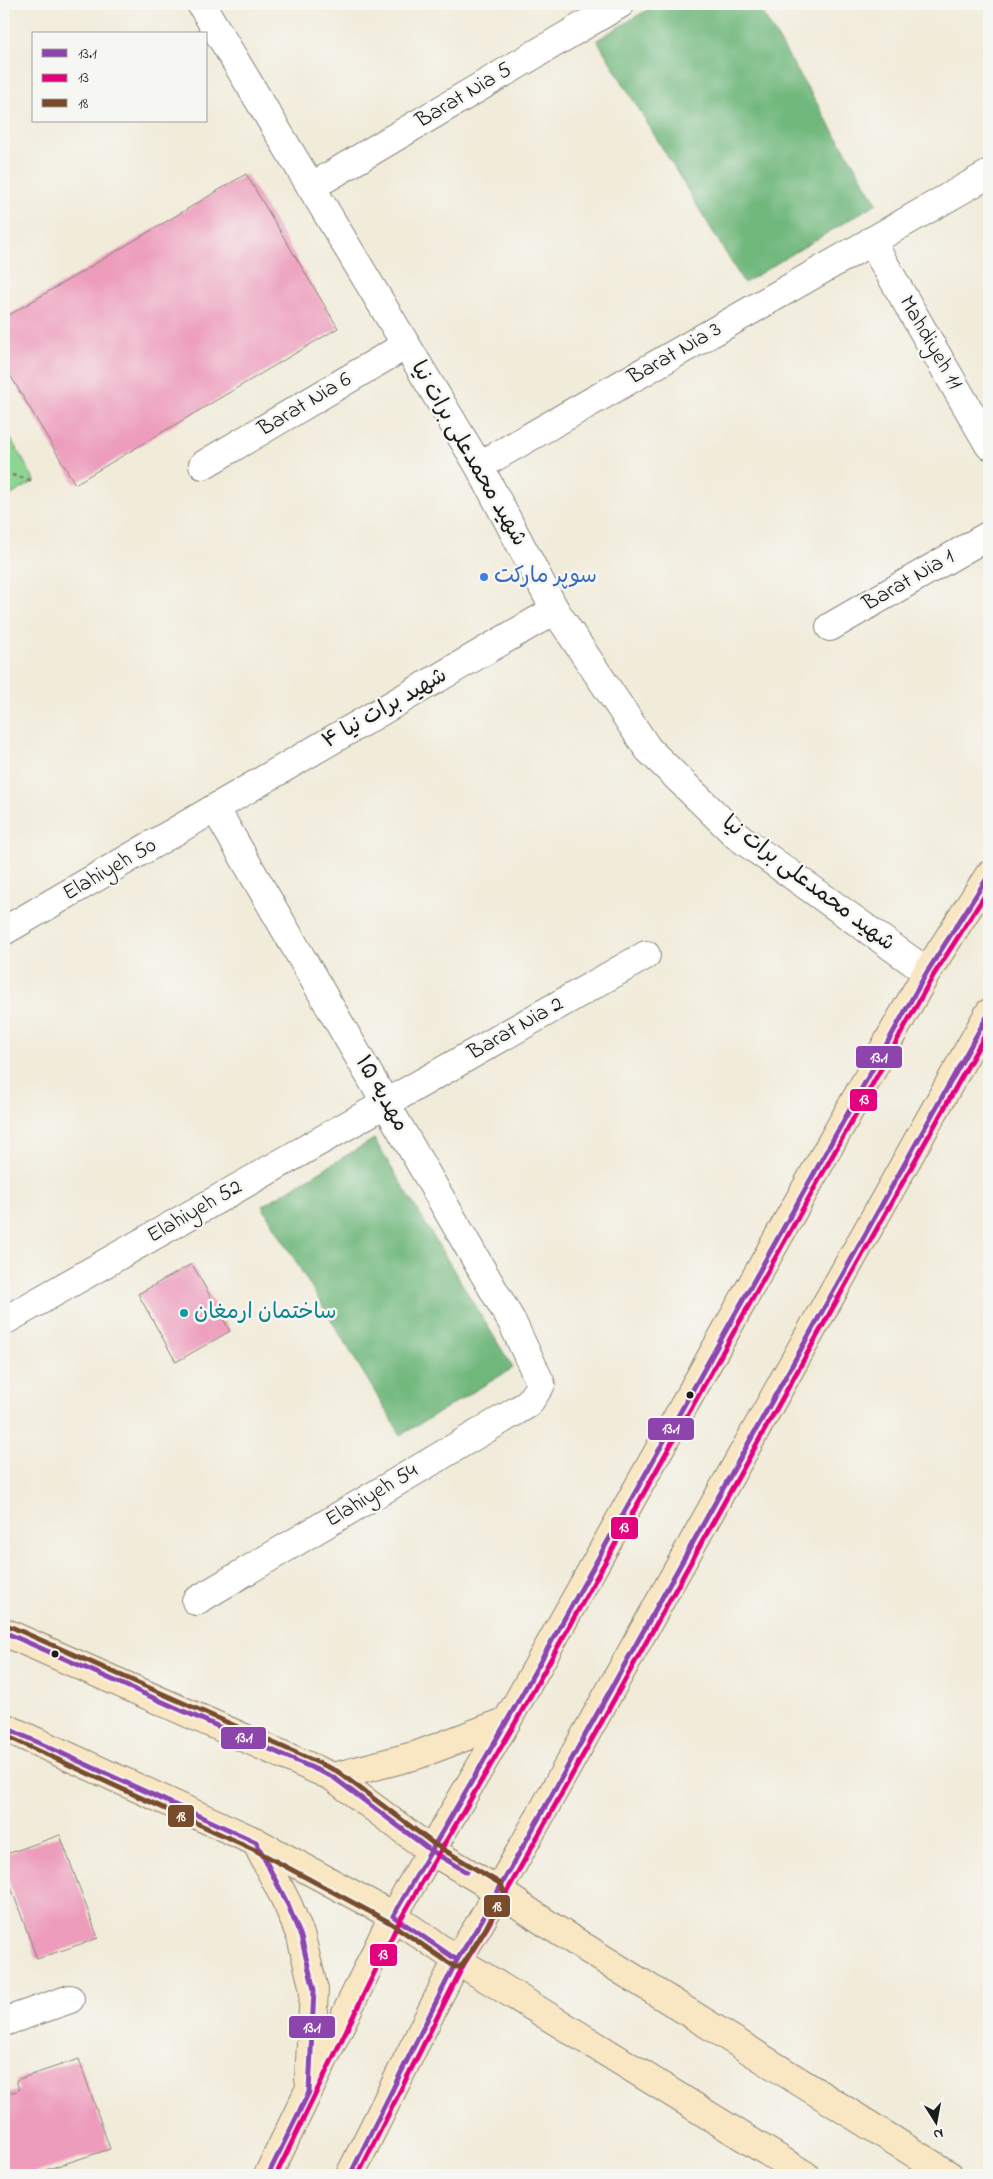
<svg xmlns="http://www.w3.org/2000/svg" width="993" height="2179" font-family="'Indie Flower','Playpen Sans Arabic',sans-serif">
<rect width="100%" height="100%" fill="#f6f6f2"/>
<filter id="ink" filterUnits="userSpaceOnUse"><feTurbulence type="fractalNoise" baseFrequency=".02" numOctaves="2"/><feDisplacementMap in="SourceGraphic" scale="10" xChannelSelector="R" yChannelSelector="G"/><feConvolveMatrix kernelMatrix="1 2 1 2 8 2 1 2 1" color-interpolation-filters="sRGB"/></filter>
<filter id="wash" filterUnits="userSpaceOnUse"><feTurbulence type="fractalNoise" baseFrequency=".0096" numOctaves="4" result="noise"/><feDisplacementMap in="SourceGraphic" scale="20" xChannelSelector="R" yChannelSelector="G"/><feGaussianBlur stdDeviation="1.12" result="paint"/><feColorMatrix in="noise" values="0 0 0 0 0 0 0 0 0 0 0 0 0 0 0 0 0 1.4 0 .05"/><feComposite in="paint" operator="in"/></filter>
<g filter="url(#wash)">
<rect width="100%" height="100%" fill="#f1ebd9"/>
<polygon fill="#8bd692" stroke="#547957" points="4,427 35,481 4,499"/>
<g fill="#70b77c" stroke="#466a4c">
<polygon points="657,4 757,4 877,203 744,283 597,40"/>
<polygon points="374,1139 513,1368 401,1435 262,1206"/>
</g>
<g id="blocks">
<g fill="#ed9cbc">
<polygon points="246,174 338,328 75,484 4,365 4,318"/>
<polygon points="192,1264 230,1331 176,1362 138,1294"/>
<polygon points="60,1835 98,1938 37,1959 4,1868 4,1855"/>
<polygon points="79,2059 110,2149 30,2175 4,2175 4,2095 19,2090 16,2080"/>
</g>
</g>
</g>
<g filter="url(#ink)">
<use href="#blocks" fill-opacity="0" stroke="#86847a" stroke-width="1"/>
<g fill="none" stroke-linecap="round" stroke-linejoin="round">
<g stroke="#86847a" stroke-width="30">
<g id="street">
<polyline points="201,4 479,466 555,610 648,749 736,835 927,972"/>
<polyline points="311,187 620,4"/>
<polyline points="871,241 989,445"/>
<polyline points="203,465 406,345"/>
<polyline points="479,466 989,174"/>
<polyline points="830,627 989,535"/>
<polyline points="4,931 555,610"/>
<polyline points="4,1321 646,955"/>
<polyline points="196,1601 528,1404 541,1384 512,1322 215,808"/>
<polyline points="4,2022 70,1999"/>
</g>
</g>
<g stroke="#86847a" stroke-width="30">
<g id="secondary">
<polyline points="4,1632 333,1777 430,1850 497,1890 552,1927 949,2175"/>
<polyline points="4,1727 256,1842 393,1916 457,1960 805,2175"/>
<polyline points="333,1777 417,1755 507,1721"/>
<polyline points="256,1842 288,1905 301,1937 314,1990 309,2079"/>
<polyline points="268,2175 393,1916 507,1721 927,972 989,875"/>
<polyline points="350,2175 457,1960 479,1925 989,1013"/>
</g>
</g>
<polyline stroke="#86847a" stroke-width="3" stroke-dasharray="4 4" stroke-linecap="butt" points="4,473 35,481"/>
<use href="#street" stroke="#fff" stroke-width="28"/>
<use href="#secondary" stroke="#f9e7c3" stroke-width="28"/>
<g stroke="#f6f6f2" stroke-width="9">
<g id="bus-1">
<polyline points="4,1632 333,1777 430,1850 467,1872"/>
<polyline points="4,1727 256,1842 288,1905 301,1937 314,1990 309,2092 268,2175"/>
<polyline points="457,1960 393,1916 507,1721 927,972 989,875"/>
<polyline points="350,2175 457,1960 479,1925 989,1013"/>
</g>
</g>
<g stroke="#f6f6f2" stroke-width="9">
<g id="bus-2">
<polyline points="276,2175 400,1920 514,1725 933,976 989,889"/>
<polyline points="358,2175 464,1964 486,1929 989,1028"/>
</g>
</g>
<g stroke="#f6f6f2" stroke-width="9">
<polyline id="bus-3" points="4,1735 253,1849 389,1922 455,1967 459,1967 463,1964 486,1928 504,1892 501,1884 434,1844 337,1771 7,1625"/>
</g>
<use href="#bus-1" stroke="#8e44ad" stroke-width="5"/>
<use href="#bus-2" stroke="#e5007d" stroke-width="5"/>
<use href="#bus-3" stroke="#7a4b2a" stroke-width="5"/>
</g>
</g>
<circle fill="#3f7fe0" stroke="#f6f6f2" stroke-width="2" cx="484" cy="577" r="5"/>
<circle fill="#0f9aa8" stroke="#f6f6f2" stroke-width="2" cx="184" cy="1313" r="5"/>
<g fill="#1c1c1c" stroke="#f6f6f2" stroke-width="2">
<circle cx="690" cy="1395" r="4.5"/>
<circle cx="55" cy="1654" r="4.5"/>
</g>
<g text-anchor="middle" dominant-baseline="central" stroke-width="5" stroke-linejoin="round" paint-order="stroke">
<g font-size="22" fill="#1c1c1c" stroke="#f6f6f2">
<text transform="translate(464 96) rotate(-31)">Barat Nia 5</text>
<text transform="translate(930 343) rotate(60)">Mahdiyeh 11</text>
<text transform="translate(675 354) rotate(-30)">Barat Nia 3</text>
<text transform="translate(305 405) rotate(-31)">Barat Nia 6</text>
<text transform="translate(468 454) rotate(60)">شهید محمدعلی برات نیا</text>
<text transform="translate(909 581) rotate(-30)">Barat Nia 1</text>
<text transform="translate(385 709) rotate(-30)">شهید برات نیا ۴</text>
<text transform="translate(110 870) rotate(-30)">Elahiyeh 50</text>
<text transform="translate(808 884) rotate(37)">شهید محمدعلی برات نیا</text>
<text transform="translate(516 1029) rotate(-30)">Barat Nia 2</text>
<text transform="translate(381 1094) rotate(60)">مهدیه ۱۵</text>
<text transform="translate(195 1212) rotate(-30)">Elahiyeh 52</text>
<text transform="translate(372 1496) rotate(-31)">Elahiyeh 54</text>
</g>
<g font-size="22" fill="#366cbe" stroke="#f6f6f2" text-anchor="start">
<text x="494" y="577">سوپر مارکت</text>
</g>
<g font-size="22" fill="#0d838f" stroke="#f6f6f2" text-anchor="start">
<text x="194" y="1313">ساختمان ارمغان</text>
</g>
</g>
<g stroke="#f6f6f2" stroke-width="2">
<rect x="855" y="1045" width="48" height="24" rx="5" fill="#8e44ad"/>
<rect x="849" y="1088" width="29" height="24" rx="5" fill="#e5007d"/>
<rect x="647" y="1417" width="48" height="24" rx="5" fill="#8e44ad"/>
<rect x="610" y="1516" width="29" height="24" rx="5" fill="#e5007d"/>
<rect x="220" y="1726" width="47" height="24" rx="5" fill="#8e44ad"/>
<rect x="167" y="1804" width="28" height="24" rx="5" fill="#7a4b2a"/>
<rect x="483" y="1894" width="28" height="24" rx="5" fill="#7a4b2a"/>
<rect x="369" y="1943" width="29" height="24" rx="5" fill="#e5007d"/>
<rect x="288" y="2015" width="48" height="24" rx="5" fill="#8e44ad"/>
</g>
<g font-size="14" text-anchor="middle" font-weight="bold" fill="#fff">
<text x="879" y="1062">13.1</text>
<text x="864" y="1104">13</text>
<text x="671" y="1433">13.1</text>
<text x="624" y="1532">13</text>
<text x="244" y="1742">13.1</text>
<text x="181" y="1821">18</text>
<text x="497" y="1911">18</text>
<text x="383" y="1959">13</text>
<text x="312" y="2032">13.1</text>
</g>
<rect width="993" height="2179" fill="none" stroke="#f6f6f2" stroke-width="20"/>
<rect x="32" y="32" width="175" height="90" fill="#f6f6f2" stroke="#9f9f9c"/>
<rect x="42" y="49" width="25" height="8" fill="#8e44ad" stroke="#9f9f9c"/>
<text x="78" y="58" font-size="15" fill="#1c1c1c">13.1</text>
<rect x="42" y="74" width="25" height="8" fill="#e5007d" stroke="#9f9f9c"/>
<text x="78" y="82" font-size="15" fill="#1c1c1c">13</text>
<rect x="42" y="99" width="25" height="8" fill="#7a4b2a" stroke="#9f9f9c"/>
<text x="78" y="108" font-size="15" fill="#1c1c1c">18</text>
<g transform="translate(936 2122) rotate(169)" stroke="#f6f6f2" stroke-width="4" paint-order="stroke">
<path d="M0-4L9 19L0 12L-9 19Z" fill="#1c1c1c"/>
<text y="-8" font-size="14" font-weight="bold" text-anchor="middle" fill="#1c1c1c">N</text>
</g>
</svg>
